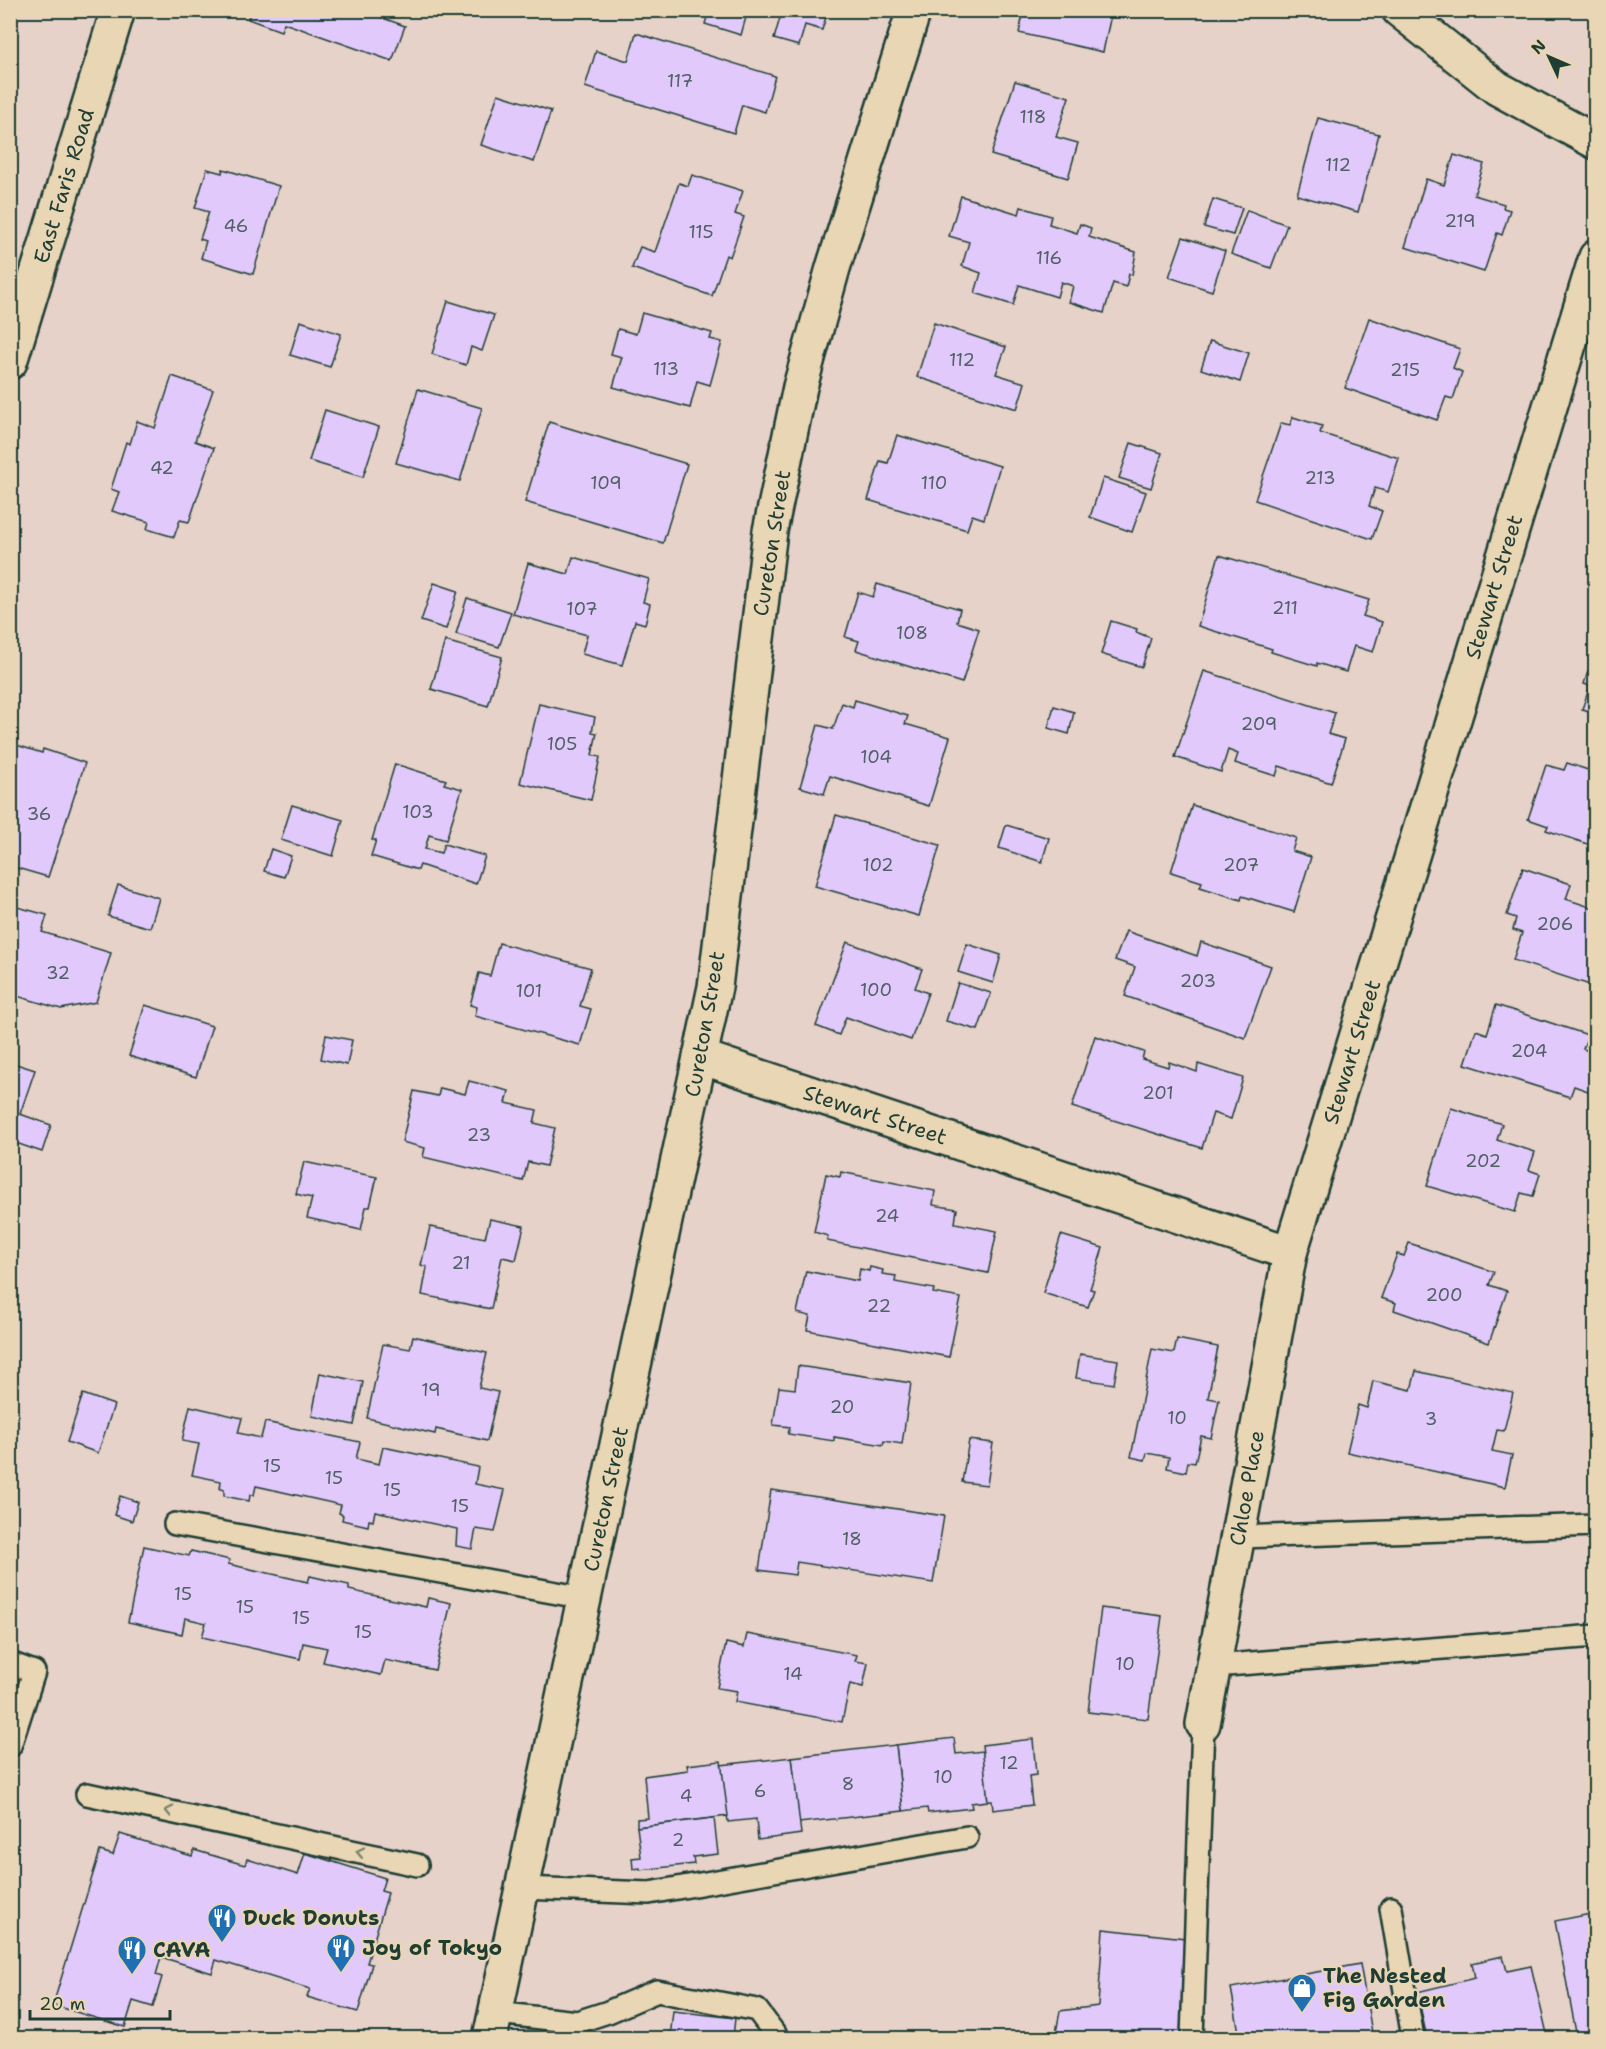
<svg xmlns="http://www.w3.org/2000/svg" width="1606" height="2049" font-family="'Shantell Sans',sans-serif">
<rect width="100%" height="100%" fill="#e7d2c9"/>
<filter id="ink" filterUnits="userSpaceOnUse"><feTurbulence type="fractalNoise" baseFrequency=".0167" numOctaves="2"/><feDisplacementMap in="SourceGraphic" scale="12" xChannelSelector="R" yChannelSelector="G"/><feConvolveMatrix kernelMatrix="1 2 1 2 8 2 1 2 1" color-interpolation-filters="sRGB"/></filter>
<g filter="url(#ink)">
<g fill="#e1cafb" stroke="#1f3d34" stroke-width="1.5">
<polygon points="251,10 382,10 380,17 405,26 392,61 284,23 281,31 248,19"/>
<polygon points="709,10 748,10 741,35 705,24"/>
<polygon points="754,10 828,10 822,30 805,25 799,46 774,39 780,18"/>
<polygon points="1024,10 1112,10 1103,52 1019,33"/>
<polygon points="636,33 775,76 765,112 742,105 734,133 585,87 596,51 628,61"/>
<polygon points="1015,81 1069,97 1056,137 1078,143 1068,178 991,155"/>
<polygon points="498,94 551,111 534,162 481,145"/>
<polygon points="1318,118 1379,134 1358,212 1297,195"/>
<polygon points="1454,155 1484,164 1474,195 1504,204 1503,208 1510,210 1502,235 1497,233 1484,272 1405,247 1426,179 1444,185"/>
<polygon points="207,169 222,173 223,169 279,186 253,274 201,258 206,241 200,239 209,212 195,208"/>
<polygon points="692,175 743,191 735,214 744,217 730,257 726,255 712,296 632,268 640,247 655,252 679,183 688,186"/>
<polygon points="961,196 1019,214 1021,207 1051,216 1049,224 1077,233 1080,224 1091,228 1089,237 1136,252 1132,275 1129,274 1126,287 1113,283 1104,313 1069,302 1073,286 1061,282 1057,297 1019,285 1013,305 975,293 981,273 962,266 969,242 949,236"/>
<polygon points="1213,199 1242,208 1233,235 1204,227"/>
<polygon points="1247,210 1287,225 1271,268 1231,254"/>
<polygon points="1183,237 1225,251 1212,291 1169,277"/>
<polygon points="448,301 494,315 482,351 471,347 466,365 432,354"/>
<polygon points="642,313 712,333 710,339 722,342 710,385 697,381 690,408 613,387 622,357 611,354 618,329 636,334"/>
<polygon points="1369,318 1460,349 1453,368 1462,372 1453,399 1446,397 1437,420 1345,388"/>
<polygon points="300,321 341,334 330,367 290,355"/>
<polygon points="934,323 1006,347 996,374 1025,383 1017,409 917,377"/>
<polygon points="1210,341 1249,353 1240,382 1201,369"/>
<polygon points="172,376 213,390 195,441 214,448 189,522 180,520 174,537 147,529 149,522 112,511 119,492 111,489 126,442 130,444 137,421 155,428"/>
<polygon points="418,389 482,408 460,481 396,463"/>
<polygon points="325,410 379,427 363,477 309,461"/>
<polygon points="1293,417 1322,426 1320,433 1399,458 1388,492 1375,488 1369,506 1382,511 1372,539 1255,500 1281,423 1290,425"/>
<polygon points="549,422 687,464 663,543 525,502"/>
<polygon points="897,435 1000,466 984,519 972,515 967,530 868,500 880,461 888,463"/>
<polygon points="1131,443 1162,453 1151,488 1119,478"/>
<polygon points="1103,478 1146,492 1132,532 1090,517"/>
<polygon points="1219,555 1369,600 1363,616 1382,622 1373,652 1354,646 1346,672 1317,663 1317,666 1271,652 1272,649 1198,626"/>
<polygon points="573,557 649,579 643,602 650,604 645,624 635,621 622,665 582,654 587,635 513,614 528,563 568,574"/>
<polygon points="434,583 458,591 446,629 421,621"/>
<polygon points="877,584 960,609 957,622 979,629 962,683 856,650 859,641 845,637 858,592 873,597"/>
<polygon points="467,598 511,612 499,647 456,634"/>
<polygon points="1111,621 1137,629 1136,632 1151,638 1142,667 1101,654"/>
<polygon points="445,641 502,657 488,706 431,689"/>
<polygon points="1596,670 1596,713 1582,709 1590,686 1584,684 1588,671 1594,673"/>
<polygon points="1204,671 1335,713 1328,734 1345,739 1331,783 1279,766 1276,776 1235,763 1238,754 1228,750 1221,772 1175,757"/>
<polygon points="855,700 908,716 905,724 950,737 929,806 830,776 824,794 800,787 818,725 833,729 842,703 853,707"/>
<polygon points="539,704 595,717 592,732 597,733 592,755 600,757 591,800 520,783"/>
<polygon points="1054,706 1074,712 1069,734 1048,728"/>
<polygon points="10,743 42,753 43,749 85,763 48,877 10,866"/>
<polygon points="1567,763 1591,771 1593,764 1596,765 1596,847 1546,830 1548,826 1528,819 1546,765 1564,770"/>
<polygon points="395,764 446,780 444,784 462,789 446,840 429,835 425,849 441,853 444,844 485,856 476,884 420,865 418,870 371,856 376,840 372,840"/>
<polygon points="292,805 343,820 333,856 281,840"/>
<polygon points="1192,805 1296,838 1292,851 1311,857 1294,912 1242,896 1241,900 1200,887 1202,882 1171,872"/>
<polygon points="836,815 940,845 919,916 815,886"/>
<polygon points="1006,825 1049,838 1042,862 999,848"/>
<polygon points="271,849 291,856 284,877 264,871"/>
<polygon points="1523,868 1571,884 1566,899 1596,909 1596,941 1592,953 1596,954 1596,987 1513,960 1522,933 1513,930 1516,918 1507,915"/>
<polygon points="118,885 159,898 150,928 108,916"/>
<polygon points="10,905 47,915 42,932 111,953 96,1002 61,1009 10,994"/>
<polygon points="1126,931 1197,956 1201,942 1271,966 1245,1038 1125,996 1135,967 1115,960"/>
<polygon points="847,942 922,969 915,988 928,993 911,1040 846,1017 839,1035 816,1026"/>
<polygon points="499,943 591,968 580,1006 591,1009 580,1045 475,1016 477,1007 470,1005 479,973 490,976"/>
<polygon points="967,944 1001,955 993,983 958,972"/>
<polygon points="958,983 991,993 978,1030 946,1021"/>
<polygon points="145,1005 212,1026 196,1077 129,1056"/>
<polygon points="1496,1005 1588,1035 1583,1049 1596,1053 1596,1094 1574,1086 1570,1097 1465,1064 1476,1030 1487,1034"/>
<polygon points="326,1035 352,1040 347,1065 321,1059"/>
<polygon points="1095,1036 1144,1052 1142,1059 1168,1067 1169,1062 1197,1072 1198,1064 1243,1078 1231,1119 1213,1113 1202,1148 1072,1107"/>
<polygon points="10,1062 35,1070 20,1114 51,1125 42,1152 10,1141"/>
<polygon points="469,1081 509,1091 506,1103 537,1110 534,1123 555,1128 546,1166 528,1162 523,1181 423,1157 425,1148 402,1142 414,1091 438,1096 440,1088 465,1094"/>
<polygon points="1451,1108 1502,1124 1497,1140 1535,1152 1529,1170 1540,1174 1533,1196 1521,1193 1515,1212 1427,1186"/>
<polygon points="304,1162 377,1177 370,1207 366,1207 361,1230 307,1218 312,1198 296,1194"/>
<polygon points="841,1172 935,1191 933,1205 957,1209 955,1223 997,1231 988,1273 827,1241 828,1236 814,1232 826,1174 840,1177"/>
<polygon points="490,1219 524,1226 516,1260 502,1257 491,1309 422,1295 427,1267 421,1265 430,1227 485,1238"/>
<polygon points="1061,1235 1103,1248 1090,1289 1094,1290 1088,1307 1043,1293"/>
<polygon points="1409,1243 1494,1272 1489,1285 1507,1291 1489,1343 1394,1310 1396,1303 1381,1298 1397,1254 1404,1256"/>
<polygon points="870,1267 883,1270 882,1274 896,1276 895,1282 934,1289 933,1293 961,1298 949,1357 807,1330 810,1316 797,1313 806,1271 858,1281 860,1269 869,1271"/>
<polygon points="413,1336 487,1353 479,1388 498,1392 487,1441 436,1429 435,1434 367,1418 383,1344 410,1349"/>
<polygon points="1177,1339 1218,1347 1208,1398 1219,1400 1211,1438 1201,1436 1195,1463 1188,1462 1186,1472 1167,1468 1169,1457 1147,1453 1145,1460 1131,1457 1152,1349 1174,1353"/>
<polygon points="1080,1354 1118,1360 1114,1384 1076,1378"/>
<polygon points="798,1366 911,1383 902,1444 884,1441 883,1445 834,1437 834,1441 788,1434 790,1427 773,1425 779,1387 795,1389"/>
<polygon points="1416,1371 1513,1393 1504,1431 1497,1430 1492,1451 1512,1455 1505,1487 1347,1452 1358,1405 1367,1408 1373,1381 1411,1390"/>
<polygon points="320,1373 363,1382 354,1425 312,1416"/>
<polygon points="83,1394 114,1405 98,1453 67,1442"/>
<polygon points="190,1406 242,1418 238,1433 261,1438 265,1422 360,1442 356,1459 379,1464 383,1447 478,1467 475,1484 505,1490 495,1532 476,1529 472,1549 456,1546 457,1529 375,1511 373,1521 369,1520 368,1526 342,1520 343,1515 339,1513 341,1505 256,1486 254,1495 250,1495 249,1501 224,1496 224,1489 220,1489 221,1481 192,1475 199,1444 182,1441"/>
<polygon points="969,1440 993,1443 987,1485 962,1482"/>
<polygon points="771,1490 944,1516 933,1583 797,1562 795,1575 759,1570"/>
<polygon points="120,1496 138,1502 132,1521 114,1515"/>
<polygon points="144,1546 189,1556 191,1551 230,1560 228,1564 308,1582 310,1576 349,1585 349,1590 426,1607 428,1598 451,1603 435,1670 385,1660 381,1675 323,1662 327,1648 303,1643 300,1659 202,1637 206,1623 185,1618 182,1634 128,1622"/>
<polygon points="1101,1608 1162,1616 1148,1719 1088,1712"/>
<polygon points="747,1634 857,1655 855,1661 868,1663 863,1687 850,1684 842,1722 735,1702 737,1691 717,1688 726,1643 744,1647"/>
<polygon points="954,1738 956,1754 983,1751 988,1801 971,1803 972,1808 928,1813 927,1808 903,1811 896,1745"/>
<polygon points="1033,1739 1036,1775 1029,1776 1032,1805 993,1810 992,1801 988,1801 982,1745"/>
<polygon points="896,1745 903,1811 799,1823 792,1757"/>
<polygon points="792,1757 801,1834 758,1840 756,1819 728,1822 721,1765"/>
<polygon points="721,1761 728,1816 637,1827 637,1819 648,1818 644,1776 688,1770 687,1765"/>
<polygon points="714,1818 718,1854 693,1857 694,1864 640,1870 640,1868 633,1869 632,1858 641,1857 637,1827"/>
<polygon points="120,1834 192,1856 194,1850 245,1865 247,1859 298,1875 305,1853 385,1878 381,1891 388,1893 367,1963 372,1964 358,2012 307,1997 310,1989 216,1960 212,1973 161,1957 156,1975 162,1977 153,2007 133,2001 125,2027 53,2005 100,1851 113,1855"/>
<polygon points="1596,1913 1596,2038 1577,2038 1555,1921"/>
<polygon points="1103,1929 1185,1938 1180,2038 1055,2038 1060,2011 1098,2006"/>
<polygon points="1503,1956 1507,1971 1531,1966 1548,2038 1427,2038 1417,1992 1475,1978 1472,1963"/>
<polygon points="1360,1964 1373,2038 1240,2038 1231,1988"/>
<polygon points="673,2011 735,2018 733,2038 670,2038"/>
</g>
<g fill="none" stroke-linecap="round" stroke-linejoin="round">
<g stroke="#1f3d34" stroke-width="26">
<g id="service">
<polyline points="175,1524 585,1598"/>
<polyline points="1238,1537 1596,1525"/>
<polyline points="10,1663 34,1672 10,1746"/>
<polyline points="1214,1666 1596,1636"/>
<polyline points="87,1794 417,1865"/>
<polyline points="523,1888 649,1893 967,1837"/>
<polyline points="1391,1908 1413,2038"/>
<polyline points="496,2013 577,2022 608,2012 657,1991 757,2010 778,2038"/>
<polyline points="1192,2038 1203,1724"/>
</g>
</g>
<g stroke="#1f3d34" stroke-width="38">
<g id="minor">
<polyline points="1399,10 1497,88 1596,142"/>
<polyline points="701,1057 1290,1253"/>
<polyline points="1203,1724 1290,1253 1596,257"/>
<polyline points="490,2038 715,987 770,531 800,387 833,268 914,10"/>
</g>
</g>
<g stroke="#1f3d34" stroke-width="38">
<polyline id="secondary" points="10,362 118,10"/>
</g>
<use href="#service" stroke="#e9d6b4" stroke-width="21"/>
<use href="#minor" stroke="#e9d6b4" stroke-width="33"/>
<use href="#secondary" stroke="#e9d6b4" stroke-width="33"/>
</g>
<defs><path id="oneway-chevron" d="M-2-3.5L2.5 0L-2 3.5" fill="none" stroke-width="1.6" stroke-linecap="round" stroke-linejoin="round" transform="scale(1.5)"/></defs>
<g stroke="#7a826e">
<use href="#oneway-chevron" transform="translate(169 1811) rotate(-168)"/>
<use href="#oneway-chevron" transform="translate(360 1852) rotate(-168)"/>
</g>
</g>
<defs>
<g id="restaurant-pin" transform="scale(1.5)"><path d="M0 17L-7.5 6A9.5 9.5 0 1 1 7.5 6Z" fill="#1f6fb2" stroke="#e9d6b4"/><path d="M-5-6h1v4h1v-4h1v4h1v-4h1v5L-1.5 .5V6h-2V.5L-5-1ZM5-6V6H3V1.5H1.5Q1.5-4 5-6Z" fill="#fff"/></g>
<g id="shop-pin" transform="scale(1.5)"><path d="M0 17L-7.5 6A9.5 9.5 0 1 1 7.5 6Z" fill="#1f6fb2" stroke="#e9d6b4"/><path d="M-5-2.5h2.3a2.7 3.5 0 0 1 5.4 0H5L5.5 6h-11ZM-1.5-2.5h3a1.5 2.3 0 0 0-3 0Z" fill="#fff"/></g>
</defs>
<g fill-rule="evenodd">
<use href="#restaurant-pin" x="222" y="1918"/>
<use href="#restaurant-pin" x="341" y="1948"/>
<use href="#restaurant-pin" x="132" y="1950"/>
<use href="#shop-pin" x="1302" y="1988"/>
</g>
<g text-anchor="middle" dominant-baseline="central" stroke-width="4.5" stroke-linejoin="round" paint-order="stroke">
<g font-size="18" fill="#506066">
<text x="680" y="81">117</text>
<text x="1033" y="117">118</text>
<text x="1338" y="165">112</text>
<text x="1460" y="221">219</text>
<text x="236" y="226">46</text>
<text x="701" y="232">115</text>
<text x="1049" y="258">116</text>
<text x="962" y="360">112</text>
<text x="666" y="369">113</text>
<text x="1405" y="370">215</text>
<text x="162" y="468">42</text>
<text x="1320" y="478">213</text>
<text x="606" y="483">109</text>
<text x="934" y="483">110</text>
<text x="1285" y="608">211</text>
<text x="582" y="609">107</text>
<text x="912" y="633">108</text>
<text x="1259" y="724">209</text>
<text x="562" y="744">105</text>
<text x="876" y="757">104</text>
<text x="418" y="812">103</text>
<text x="39" y="814">36</text>
<text x="878" y="865">102</text>
<text x="1241" y="865">207</text>
<text x="1555" y="924">206</text>
<text x="58" y="973">32</text>
<text x="1198" y="981">203</text>
<text x="876" y="990">100</text>
<text x="529" y="991">101</text>
<text x="1529" y="1051">204</text>
<text x="1158" y="1093">201</text>
<text x="479" y="1135">23</text>
<text x="1483" y="1161">202</text>
<text x="887" y="1216">24</text>
<text x="461" y="1263">21</text>
<text x="1444" y="1295">200</text>
<text x="879" y="1306">22</text>
<text x="431" y="1390">19</text>
<text x="842" y="1407">20</text>
<text x="1177" y="1418">10</text>
<text x="1431" y="1419">3</text>
<text x="272" y="1466">15</text>
<text x="334" y="1478">15</text>
<text x="392" y="1490">15</text>
<text x="460" y="1506">15</text>
<text x="852" y="1539">18</text>
<text x="183" y="1594">15</text>
<text x="245" y="1607">15</text>
<text x="301" y="1618">15</text>
<text x="363" y="1632">15</text>
<text x="1125" y="1664">10</text>
<text x="793" y="1674">14</text>
<text x="1009" y="1763">12</text>
<text x="943" y="1777">10</text>
<text x="848" y="1784">8</text>
<text x="760" y="1791">6</text>
<text x="686" y="1796">4</text>
<text x="678" y="1840">2</text>
</g>
<g font-size="21" fill="#1f3d34" stroke="#e9d6b4">
<text transform="translate(64 186) rotate(-73)">East Faris Road</text>
<text transform="translate(772 543) rotate(-81)">Cureton Street</text>
<text transform="translate(1494 587) rotate(-73)">Stewart Street</text>
<text transform="translate(705 1024) rotate(-80)">Cureton Street</text>
<text transform="translate(1352 1052) rotate(-73)">Stewart Street</text>
<text transform="translate(875 1115) rotate(18)">Stewart Street</text>
<text transform="translate(1247 1488) rotate(-80)">Chloe Place</text>
<text transform="translate(606 1499) rotate(-78)">Cureton Street</text>
</g>
<g font-size="21" font-weight="bold" fill="#1f3d34" stroke="#e9d6b4" text-anchor="start">
<text x="243" y="1918">Duck Donuts</text>
<text x="362" y="1948">Joy of Tokyo</text>
<text x="153" y="1950">CAVA</text>
<text x="1323" y="1976">The Nested<tspan x="1323" dy="24">Fig Garden</tspan></text>
</g>
</g>
<rect width="1606" height="2049" fill="none" stroke="#e9d6b4" stroke-width="36"/>
<rect x="18" y="18" width="1570" height="2013" fill="none" stroke="#1f3d34" stroke-width="2" filter="url(#ink)"/>
<g transform="translate(1549 57) rotate(314)" stroke="#e9d6b4" stroke-width="4.5" paint-order="stroke">
<path d="M0-4.5L10 22L0 15L-10 22Z" fill="#1f3d34"/>
<text y="-9" font-size="16" font-weight="bold" text-anchor="middle" fill="#1f3d34">N</text>
</g>
<path d="M30 2010v9h140v-9" fill="none" stroke="#1f3d34" stroke-width="3"/>
<text x="39" y="2010" font-size="18" fill="#1f3d34" stroke="#e9d6b4" stroke-width="4.5" paint-order="stroke">20 m</text>
</svg>
